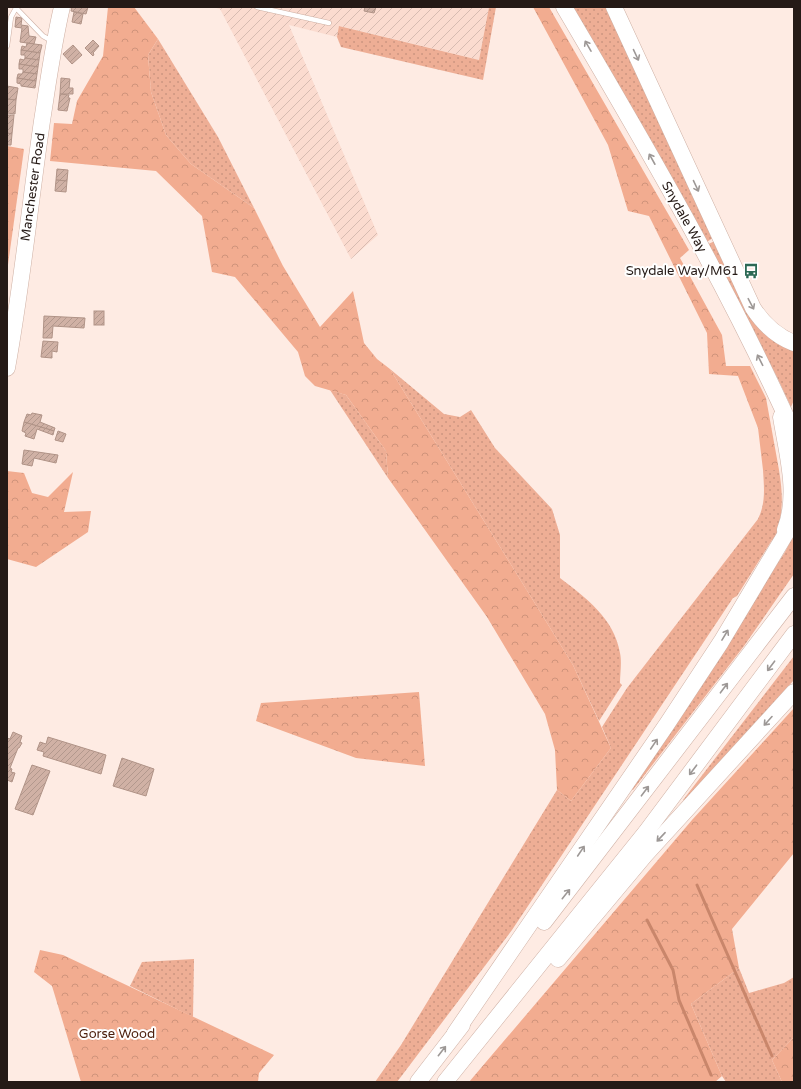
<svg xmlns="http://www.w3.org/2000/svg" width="801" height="1089" font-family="'Varela Round',sans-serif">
<defs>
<pattern id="industrial-furrows" width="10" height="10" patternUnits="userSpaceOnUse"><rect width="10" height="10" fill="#fbdbcf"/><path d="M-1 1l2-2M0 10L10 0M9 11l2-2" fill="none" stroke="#d7bbb1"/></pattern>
<pattern id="grass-dots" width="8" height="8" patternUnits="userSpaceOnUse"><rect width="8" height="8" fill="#eeae95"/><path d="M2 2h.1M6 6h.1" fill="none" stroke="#cc9580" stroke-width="1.8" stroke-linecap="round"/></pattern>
<pattern id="forest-crowns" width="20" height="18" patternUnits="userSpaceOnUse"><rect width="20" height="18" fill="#f2ac90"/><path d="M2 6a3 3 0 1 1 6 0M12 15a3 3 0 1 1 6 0" fill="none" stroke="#cf937b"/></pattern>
<pattern id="building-hatch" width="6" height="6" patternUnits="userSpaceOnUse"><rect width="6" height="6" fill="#d0b1a5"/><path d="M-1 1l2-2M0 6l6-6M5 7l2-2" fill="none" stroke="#b2988d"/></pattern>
</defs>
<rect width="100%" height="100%" fill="#feebe3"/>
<polygon fill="url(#industrial-furrows)" points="213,7 489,7 479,60 340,26 337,37 289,25 378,235 351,259 220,9"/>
<g fill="url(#grass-dots)">
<polygon points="489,7 496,7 483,80 341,47 337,37 339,26 479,60"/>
<polygon points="570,7 608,7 713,238 705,243"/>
<polygon points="158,39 218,137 254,208 191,164 166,135 151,92 148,55"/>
<polygon points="715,241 749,311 794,350 794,400 791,407 777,377 706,245"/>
<path d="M390 369 444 414 460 417 471 410 495 448 552 509 560 535V578C586 598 614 618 620 653 622 662 620 674 620 683L622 685 599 721 573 665Z"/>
<polygon points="330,390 346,395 386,451 388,478"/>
<path d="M763 470H779C784 501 782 512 776 542L772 540 737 596 733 598 512 930 397 1082H375L401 1045 557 790 571 801 611 748 602 727 627 688 758 519C766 503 764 487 763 470Z"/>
<polygon points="794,534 794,574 744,646 633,790 631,789 785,552"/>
<polygon points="794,656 794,680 685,800 683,800"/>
<polygon points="194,959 193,1017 130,986 142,962"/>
<polygon points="739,968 749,993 784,983 794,977 794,1037 772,1060 782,1082 726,1082 722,1076 691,1004"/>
</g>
<g fill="url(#forest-crowns)">
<polygon points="108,7 134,7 158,39 148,55 151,92 166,135 191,164 254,208 283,266 320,327 353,291 364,343 377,359 390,369 573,665 611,748 571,801 557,790 555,750 545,714 487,617 388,478 386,451 346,395 315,386 305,376 298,352 235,277 212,272 202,216 156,171 50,161 54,123 72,124 77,101 103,56"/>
<polygon points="533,7 549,7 689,250 680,258 722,335 726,366 750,366 766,398 779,470 763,470 758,428 738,376 709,374 707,333 649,216 628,211 608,145"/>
<polygon points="7,146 24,149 7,272"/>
<polygon points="7,471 24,473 32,493 48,497 73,472 64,512 91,511 88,532 36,567 7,559"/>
<polygon points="419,692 425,766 356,758 256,721 261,703"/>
<polygon points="794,708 794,853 732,929 739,968 691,1004 722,1076 715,1082 469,1082 692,820"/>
<polygon points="40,950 63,955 274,1055 259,1073 258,1082 81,1082 52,986 34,972"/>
<polygon points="794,1037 794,1082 782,1082 772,1060"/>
</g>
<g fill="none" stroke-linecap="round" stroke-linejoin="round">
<g stroke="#c9866b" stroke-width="3">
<polyline points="697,885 772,1056"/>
<polyline points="647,920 673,970 679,1000 711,1075"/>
</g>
</g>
<g fill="url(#building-hatch)" stroke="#b09387">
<polygon points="72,7 88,7 86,14 71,11"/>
<polygon points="365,7 376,7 374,13 364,11"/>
<polygon points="74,12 83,14 81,24 72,22"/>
<polygon points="16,17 22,18 21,25 28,26 29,36 36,37 34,44 20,42 22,28 15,27"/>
<polygon points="93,40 99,46 93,53 94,54 93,56 85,48"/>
<polygon points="27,43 42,45 40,53 21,50 22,46 26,47"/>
<polygon points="73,45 82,55 72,64 63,54"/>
<polygon points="21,50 40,53 39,60 25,58 25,55 21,55"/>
<polygon points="25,58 39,60 38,67 19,64 20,59 24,60"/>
<polygon points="19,64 38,67 37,74 23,72 23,69 19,69"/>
<polygon points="23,72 37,74 36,81 17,78 18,74 22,74"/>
<polygon points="17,78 36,81 35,88 21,86 21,84 17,83"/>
<polygon points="61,78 70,79 69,88 73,88 73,94 60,94"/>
<polygon points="7,86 18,88 16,100 7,99"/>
<polygon points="60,94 69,95 68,98 70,98 67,111 58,110"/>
<polygon points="7,99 16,100 15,114 7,113"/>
<polygon points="7,115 14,115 12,134 7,133"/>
<polygon points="7,133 12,134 11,145 7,145"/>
<polygon points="57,169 68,170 67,181 56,180"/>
<polygon points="56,180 67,181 66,192 55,191"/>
<rect x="94" y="311" width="10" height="14"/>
<polygon points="44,316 85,318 84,328 53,326 52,338 43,338"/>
<polygon points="43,341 58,342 57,352 52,351 52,358 41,357"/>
<polygon points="32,413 42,415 40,422 55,428 54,431 24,422 27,414 31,415"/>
<polygon points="24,422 54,431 53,435 37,429 34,439 25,436 26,433 22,431"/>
<polygon points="58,431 66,434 63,442 55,440"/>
<polygon points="24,450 58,455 56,463 34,458 32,466 22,464"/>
<polygon points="13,732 22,736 20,742 22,743 19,748 18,748 10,768 12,769 11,772 15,773 12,782 7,780 7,738 10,739"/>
<polygon points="48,737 106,755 101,774 43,756 44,752 37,750 40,742 46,744"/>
<polygon points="122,758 154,769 146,796 113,786"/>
<polygon points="32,765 50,771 33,815 15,809"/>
</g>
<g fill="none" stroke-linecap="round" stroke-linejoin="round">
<g stroke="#ceb0a4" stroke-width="5.5">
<g id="lane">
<polyline points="257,7 329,23"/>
<polyline points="7,46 11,17 16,8 43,36 52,41"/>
</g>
</g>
<g stroke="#ceb0a4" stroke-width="17">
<g id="highway">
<path d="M564 7C646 146 728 286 794 434"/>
<path d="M614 7 753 308C764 325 776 336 794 343"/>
<path d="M7 368C22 286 30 203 42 121 48 83 53 45 62 7"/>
<path d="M781 417C787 454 799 494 785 530"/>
<polyline points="544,922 794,596"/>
<polyline points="558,959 645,855 794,692"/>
<polyline points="455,1033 667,724 721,642 794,520"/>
<polyline points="418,1082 462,1025"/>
<polyline points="445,1082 646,832 794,634"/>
</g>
</g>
<use href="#lane" stroke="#fff" stroke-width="4.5"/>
<use href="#highway" stroke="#fff" stroke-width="16"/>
</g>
<defs><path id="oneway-shaft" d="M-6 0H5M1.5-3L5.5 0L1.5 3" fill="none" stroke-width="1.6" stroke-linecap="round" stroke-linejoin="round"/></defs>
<g stroke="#9d9896">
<use href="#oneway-shaft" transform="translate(588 46) rotate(-120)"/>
<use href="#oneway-shaft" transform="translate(636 55) rotate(65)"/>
<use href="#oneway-shaft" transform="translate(652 159) rotate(-119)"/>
<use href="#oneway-shaft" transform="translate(696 186) rotate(65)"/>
<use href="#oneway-shaft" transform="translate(751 304) rotate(62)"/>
<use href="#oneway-shaft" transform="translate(760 360) rotate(-117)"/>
<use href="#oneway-shaft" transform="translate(725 635) rotate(-59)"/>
<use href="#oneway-shaft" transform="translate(771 666) rotate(127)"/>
<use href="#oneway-shaft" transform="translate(724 688) rotate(-53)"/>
<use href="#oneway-shaft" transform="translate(768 721) rotate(132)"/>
<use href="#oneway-shaft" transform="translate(654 744) rotate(-56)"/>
<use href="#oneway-shaft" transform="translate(693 770) rotate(127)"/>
<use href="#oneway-shaft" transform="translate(645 791) rotate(-53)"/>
<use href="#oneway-shaft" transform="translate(661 837) rotate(133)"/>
<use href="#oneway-shaft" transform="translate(581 851) rotate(-56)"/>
<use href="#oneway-shaft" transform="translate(566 894) rotate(-51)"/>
<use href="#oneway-shaft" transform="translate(442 1051) rotate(-52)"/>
</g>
<defs>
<g id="bus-bare" transform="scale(1.2)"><path d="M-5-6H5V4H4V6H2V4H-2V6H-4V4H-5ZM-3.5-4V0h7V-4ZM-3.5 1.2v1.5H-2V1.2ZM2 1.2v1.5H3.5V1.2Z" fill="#2b6955" stroke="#fff" stroke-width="2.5" paint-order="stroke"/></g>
</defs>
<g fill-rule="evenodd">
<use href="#bus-bare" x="751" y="271"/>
</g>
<g text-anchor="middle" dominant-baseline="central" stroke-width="4" stroke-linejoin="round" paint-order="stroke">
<g font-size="13" fill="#251a16" stroke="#fff">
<text transform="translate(33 187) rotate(-82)">Manchester Road</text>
<text transform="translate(684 217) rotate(61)">Snydale Way</text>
</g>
<g font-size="13" fill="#251a16" stroke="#fff" text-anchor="end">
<text x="739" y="271">Snydale Way/M61</text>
</g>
<g font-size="13" fill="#4d210e" stroke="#fff">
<text x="117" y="1034">Gorse Wood</text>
</g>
</g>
<rect width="801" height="1089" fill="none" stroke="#251a16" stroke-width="16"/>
</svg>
